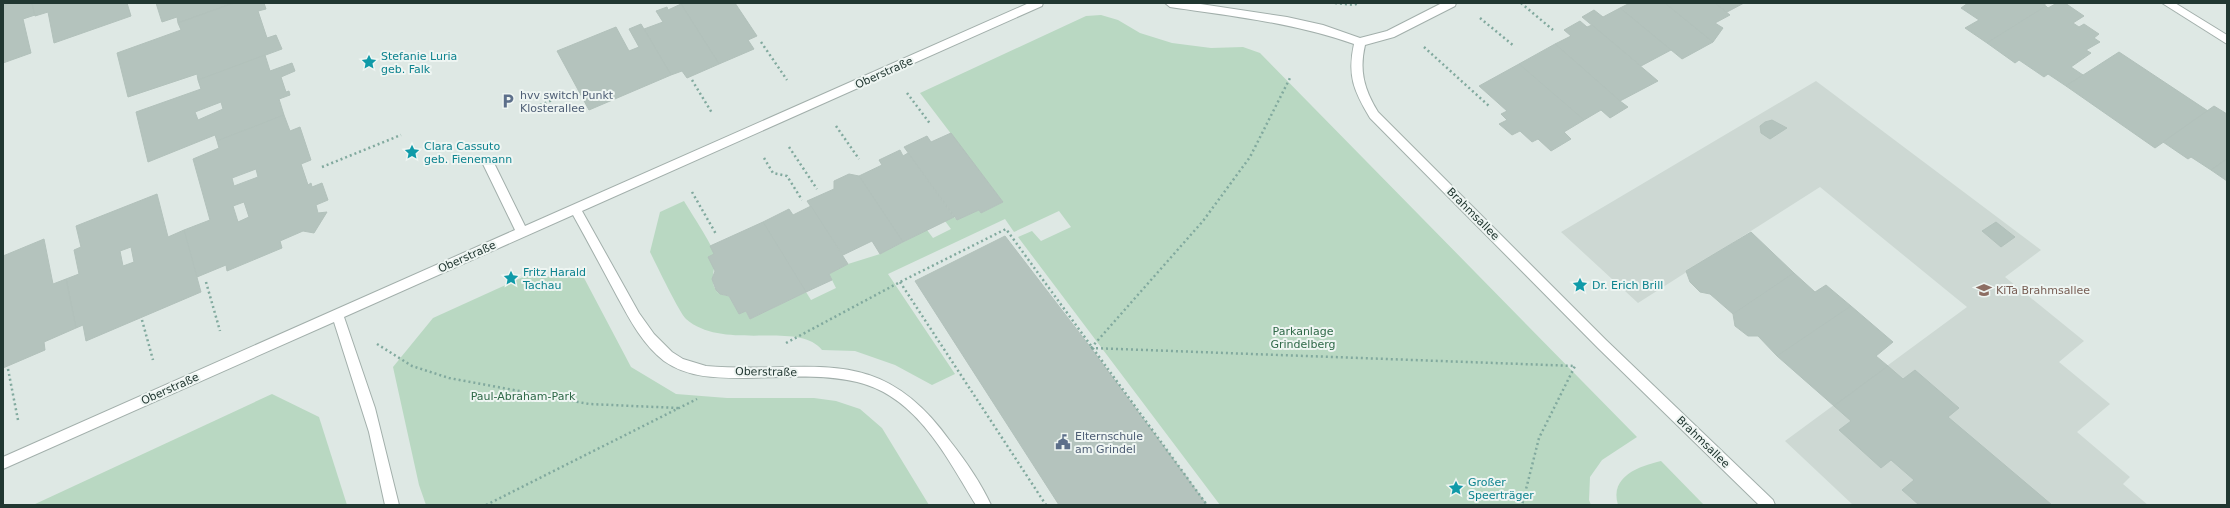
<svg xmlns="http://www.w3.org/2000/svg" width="2230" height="508" font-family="'DejaVu Sans',sans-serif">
<rect width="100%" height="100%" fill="#dee8e4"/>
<polygon fill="#cdd8d3" points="1816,81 2041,250 2005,277 2084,341 2059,362 2110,404 2077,432 2130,477 2123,484 2148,505 1853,505 1785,441 1967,307 1820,187 1638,303 1561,232"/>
<g fill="#b9d8c2">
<path d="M1101 15 1118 20 1140 33 1172 43 1211 48 1243 47 1260 53 1637 437 1602 460 1590 477 1589 500 1591 505H1220L1018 237 1032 231 1041 241 1071 227 1059 211 1014 232 1005 219 888 274 955 374 932 385 895 365 855 351 822 350C798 320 724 352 686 319 679 312 656 264 650 252L660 212 684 201C691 213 712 244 715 256 716 267 709 280 716 290 719 295 724 295 729 296L739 314 746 311 750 319 806 292 811 300 836 288 829 274 848 264 880 254 927 230 933 238 951 229 945 221 954 217 957 220 979 210 981 213 1003 202 920 93 1086 16Z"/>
<polygon points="583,276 631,367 676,394 727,398 814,398 836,401 860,409 882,428 929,505 426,505 419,485 393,367 433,318 523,277"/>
<polygon points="272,394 319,417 347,505 33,505"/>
<path d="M1661 461 1704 505H1618C1609 476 1640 466 1661 461Z"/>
</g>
<g fill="#b4c3bd" stroke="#b2c1bb" fill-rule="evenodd">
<polygon points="3,3 32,3 35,15 23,19 31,53 3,63"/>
<polygon points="32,3 127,3 131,16 54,43 48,12 35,16"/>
<polygon points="156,3 234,3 178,23 177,17 162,22"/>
<polygon points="234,3 264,3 266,9 258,11 267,38 276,35 282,49 198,80 197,74 128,97 117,53 181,30 178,23"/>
<polygon points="685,3 735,3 757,36 748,40 754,49 719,64 681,4"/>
<polygon points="1630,3 1665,3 1713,42 1682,59 1620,8"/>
<polygon points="1665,3 1715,3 1730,15 1715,23 1723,28 1713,42"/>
<polygon points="1715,3 1744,3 1727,12"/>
<polygon points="1968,3 2048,3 2043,5 2046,6 1987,43 1965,28 1979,20 1961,8"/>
<polygon points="2057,3 2065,3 2084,16 2073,23 2079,27 2084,24 2099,34 2094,38 2100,42 2086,50 2091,53 2071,67 2083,75 2066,86 2048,74 2044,77 2019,60 2015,63 1987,43 2046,6 2048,8"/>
<polygon points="681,4 719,64 687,78 682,71 671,75 644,29 663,22 656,11 667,7 668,10"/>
<polygon points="1620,8 1671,50 1641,66 1582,17 1594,10 1603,17"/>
<polygon points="1580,21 1587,27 1592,25 1658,81 1620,101 1555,44 1571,36 1564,30"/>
<polygon points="641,24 671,75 589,110 557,51 616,27 629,51 639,47 629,29"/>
<polygon points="1555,44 1620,101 1628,107 1610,118 1601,110 1584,120 1519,64"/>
<polygon points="2119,52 2208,111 2155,148 2066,86"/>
<path d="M265 55 270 71 292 63 295 71 281 77 286 92 289 91 290 95 279 99 284 115 217 141 215 135 148 162 136 112 201 89 198 80ZM221 102 223 109 198 120 195 112Z"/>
<polygon points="1519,64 1584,120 1564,132 1571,139 1551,151 1538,139 1532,142 1520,131 1512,135 1499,124 1507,120 1501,114 1507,111 1479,86"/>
<polygon points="2214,106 2227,114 2227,159 2211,170 2191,157 2188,159 2163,142"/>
<path d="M284 115 290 131 300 127 311 160 301 164 308 185 311 183 312 187 322 183 328 200 316 205 318 213 327 212 314 233 303 231 280 241 282 248 227 271 226 265 197 277 184 230 210 220 193 159 219 148 217 141ZM256 169 258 177 234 186 232 178ZM244 202 249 217 238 222 233 206Z"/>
<polygon points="1772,120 1787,128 1770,139 1761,133 1760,126 1765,122"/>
<polygon points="951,133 1003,202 981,213 979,210 957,220 904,147 927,136 931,142"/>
<polygon points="900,150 903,156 908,153 954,217 903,242 859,176 882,165 879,160"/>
<polygon points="2227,159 2227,181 2211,170"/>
<polygon points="849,174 859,176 903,242 880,254 872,241 843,255 807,201 834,189 834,181"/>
<path d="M157 194 168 237 184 230 201 292 86 341 83 325 76 328 66 279 79 274 74 250 81 247 76 226ZM131 247 134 262 123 266 120 251Z"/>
<polygon points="811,206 848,264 829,274 832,280 806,292 763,222 789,209 793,215"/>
<polygon points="763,222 806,292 750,319 746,311 739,314 729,296 720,294 716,290 712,279 715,271 708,257 714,254 710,246"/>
<polygon points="1996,222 2015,237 2001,247 1982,231"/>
<polygon points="1751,232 1794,273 1733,314 1710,294 1700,292 1690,282 1686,271"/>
<polygon points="1005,236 1091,348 1207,505 1059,505 915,281"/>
<polygon points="44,239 53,284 66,279 76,328 44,342 45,350 3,368 3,256"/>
<polygon points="1794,273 1815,292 1826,285 1851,306 1777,356 1758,336 1748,336 1735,326 1733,314"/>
<polygon points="1851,306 1893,342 1876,356 1888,366 1834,406 1777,356"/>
<polygon points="1888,366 1903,379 1915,370 1959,408 1948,417 2052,505 1919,505 1902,490 1914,480 1891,460 1881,468 1839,430 1851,421 1834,406"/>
</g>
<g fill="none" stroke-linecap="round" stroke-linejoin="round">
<g stroke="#a2afab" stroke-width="2">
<g id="street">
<path d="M1029 3H1043L1042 6 582 211 639 313 654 334 672 352 683 359 706 366C811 375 877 339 950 441 965 460 981 483 991 505H976C947 458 917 396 857 382 822 374 782 377 745 378 717 378 688 378 664 361 643 345 630 320 618 298 603 270 588 242 573 215L344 317 375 408 399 505H385L369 432 334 322 3 469V457L515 230 482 162 484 159H492L525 226Z"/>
<path d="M1165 3H1194L1287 17 1323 25 1360 38 1387 31 1442 3H1456L1455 6 1394 37 1365 45C1359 71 1364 89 1378 112L1606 340 1773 500 1775 505H1759L1598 348 1370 118C1354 91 1347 76 1354 44 1295 23 1232 16 1170 7Z"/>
<polygon points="2162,3 2175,3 2227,35 2227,44"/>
</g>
</g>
<g stroke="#81a99e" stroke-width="2.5" stroke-dasharray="2 3" stroke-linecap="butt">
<polyline points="1335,3 1354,5 1359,3"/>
<polyline points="1521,3 1553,30"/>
<polyline points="1480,18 1514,46"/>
<polyline points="761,42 787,80"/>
<polyline points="1424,47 1489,106"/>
<polyline points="692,80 712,113"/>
<polyline points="907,93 931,125"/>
<polyline points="526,111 562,96"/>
<polyline points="836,126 859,159"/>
<polyline points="789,147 817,189"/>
<polyline points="764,158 773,173 787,176 802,200"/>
<polyline points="322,167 401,135"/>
<polyline points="692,192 716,234"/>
<polyline points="206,282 220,331"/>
<polyline points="900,282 1046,505"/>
<polyline points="142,320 153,360"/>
<polyline points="786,343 900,282 1006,229 1207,505"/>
<polyline points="377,344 412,366 449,378 589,404 678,408"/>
<polyline points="1091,348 1575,366 1539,438 1522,505"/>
<polyline points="1091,348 1203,221 1250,157 1290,78"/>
<polyline points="8,369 18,420"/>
<polyline points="486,505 697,399"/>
</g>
<use href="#street" fill="#fff" fill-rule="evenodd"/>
</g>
<defs>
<g id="sight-bare" transform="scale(1.2)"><path d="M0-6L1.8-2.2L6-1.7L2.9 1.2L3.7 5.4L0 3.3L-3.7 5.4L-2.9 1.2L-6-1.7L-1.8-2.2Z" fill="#0f9aa8" stroke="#eef5f2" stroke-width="2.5" paint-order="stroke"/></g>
<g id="parking-bare" transform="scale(1.2)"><path d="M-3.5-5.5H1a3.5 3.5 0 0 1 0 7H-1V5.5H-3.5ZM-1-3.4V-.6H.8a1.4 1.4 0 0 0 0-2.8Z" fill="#5c6f8a" stroke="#eef5f2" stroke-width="2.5" paint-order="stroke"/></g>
<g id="school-bare" transform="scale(1.2)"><path d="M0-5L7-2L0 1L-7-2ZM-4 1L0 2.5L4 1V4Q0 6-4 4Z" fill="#8d6e63" stroke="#eef5f2" stroke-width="2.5" paint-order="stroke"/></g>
<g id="civic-bare" transform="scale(1.2)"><path d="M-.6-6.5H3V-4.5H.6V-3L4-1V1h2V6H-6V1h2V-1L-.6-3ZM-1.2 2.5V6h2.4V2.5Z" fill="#5c6f8a" stroke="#eef5f2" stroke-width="2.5" paint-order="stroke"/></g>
</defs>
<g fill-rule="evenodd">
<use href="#sight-bare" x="369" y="62"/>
<use href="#parking-bare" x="508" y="101"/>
<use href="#sight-bare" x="412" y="152"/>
<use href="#sight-bare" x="511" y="278"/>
<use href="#sight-bare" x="1580" y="285"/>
<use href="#school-bare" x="1984" y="290"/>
<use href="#civic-bare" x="1063" y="442"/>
<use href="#sight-bare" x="1456" y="488"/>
</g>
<g text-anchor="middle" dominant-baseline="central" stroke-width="4" stroke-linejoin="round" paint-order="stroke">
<g font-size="11" fill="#0d838f" stroke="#eef5f2" text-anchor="start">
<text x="381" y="56">Stefanie Luria<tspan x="381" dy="13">geb. Falk</tspan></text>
<text x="424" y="146">Clara Cassuto<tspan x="424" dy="13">geb. Fienemann</tspan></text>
<text x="523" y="272">Fritz Harald<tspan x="523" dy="13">Tachau</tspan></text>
<text x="1592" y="285">Dr. Erich Brill</text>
<text x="1468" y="482">Großer<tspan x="1468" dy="13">Speerträger</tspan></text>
</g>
<g font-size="11" fill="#213731" stroke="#eef5f2">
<text transform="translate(884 73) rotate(-24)">Oberstraße</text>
<text transform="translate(1473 214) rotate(45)">Brahmsallee</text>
<text transform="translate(467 257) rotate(-24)">Oberstraße</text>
<text transform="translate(766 372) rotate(1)">Oberstraße</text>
<text transform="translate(170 389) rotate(-24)">Oberstraße</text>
<text transform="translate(1703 442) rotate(44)">Brahmsallee</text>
</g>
<g font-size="11" fill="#4e5e75" stroke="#eef5f2" text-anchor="start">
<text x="520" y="95">hvv switch Punkt<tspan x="520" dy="13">Klosterallee</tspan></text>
<text x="1075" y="436">Elternschule<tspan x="1075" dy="13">am Grindel</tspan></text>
</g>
<g font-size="11" fill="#785e54" stroke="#eef5f2" text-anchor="start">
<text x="1996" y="290">KiTa Brahmsallee</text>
</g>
<g font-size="11" fill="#2f6948" stroke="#eef5f2">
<text x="1303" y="331">Parkanlage<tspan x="1303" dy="13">Grindelberg</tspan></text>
<text x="523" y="396">Paul-Abraham-Park</text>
</g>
</g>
<rect width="2230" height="508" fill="none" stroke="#213731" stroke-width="8"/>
</svg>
